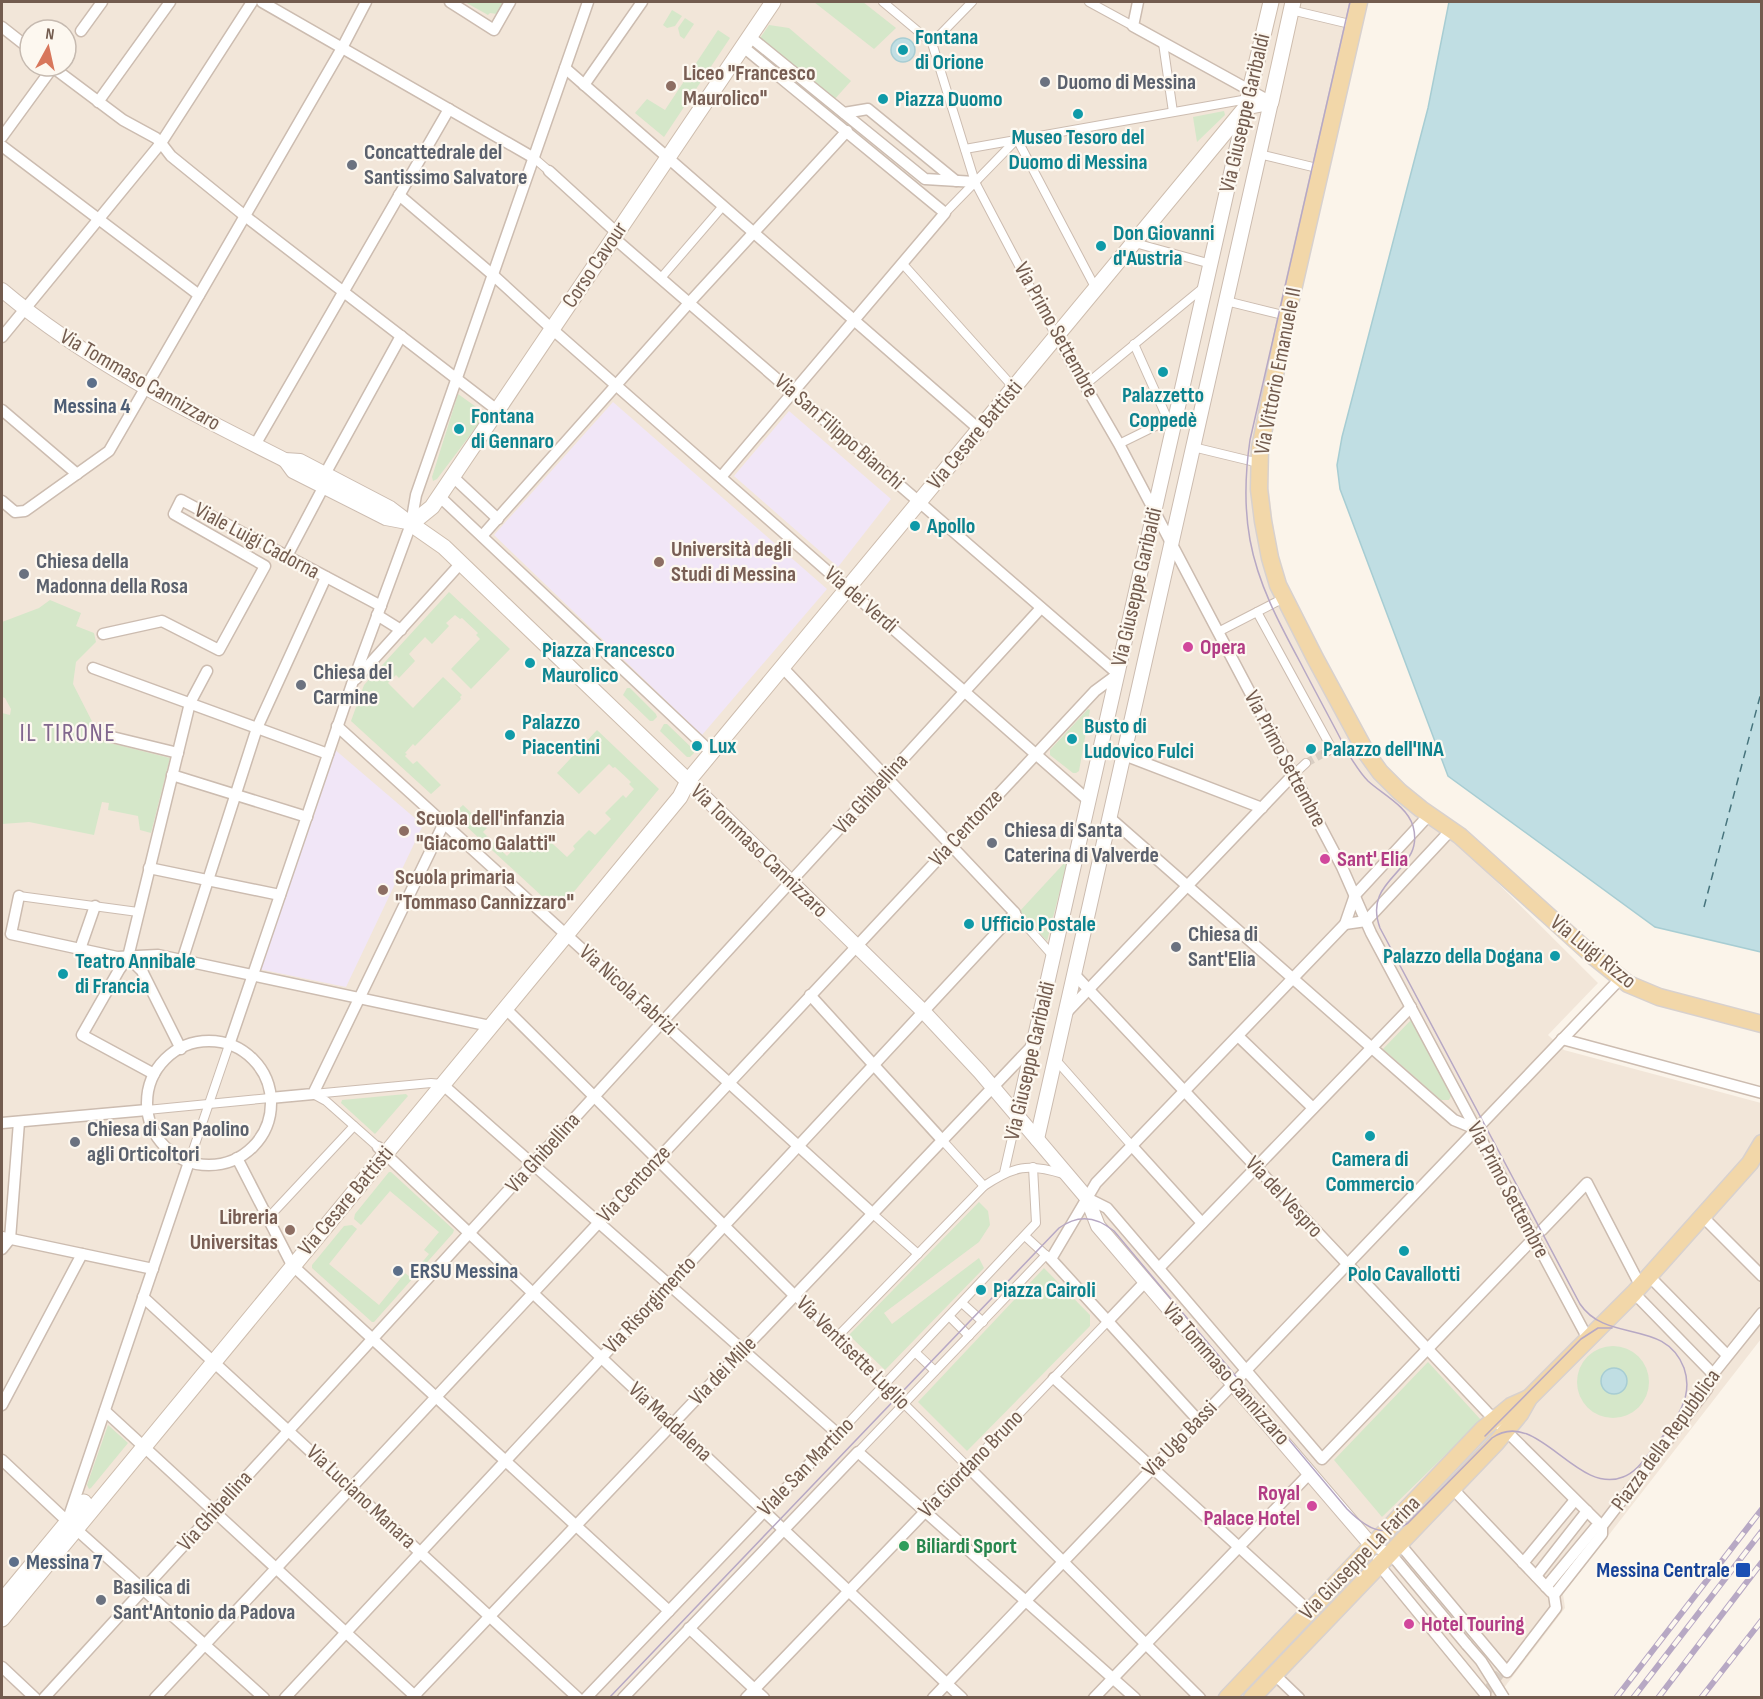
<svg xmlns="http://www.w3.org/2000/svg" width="1763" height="1699" font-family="'Sofia Sans Condensed',sans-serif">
<rect width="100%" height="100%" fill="#fbf4ea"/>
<path fill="#f2e6d9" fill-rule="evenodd" d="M2 2H1366L1267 442 1269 490 1278 566 1292 600 1383 769 1598 983 1548 1035 1564 1050 1761 1103V1339L1563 1594 1565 1608 1497 1697 2 1698ZM30 30H66V66H30Z"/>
<g fill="#f1e6f7">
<polygon points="613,402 827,589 702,735 494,535"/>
<polygon points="789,411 891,499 838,567 734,476"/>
<polygon points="333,748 423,825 346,987 259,969"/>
</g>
<g fill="#d5e7c9">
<polygon points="465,2 503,2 497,14 490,13 488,15"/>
<polygon points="814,2 863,2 896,28 874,49"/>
<polygon points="672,10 682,16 675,26 667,28 663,25"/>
<polygon points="685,18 694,24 684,39 680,36 678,28"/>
<polygon points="769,25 789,28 851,81 833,101 758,41"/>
<polygon points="718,30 730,38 664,137 635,113 647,99 665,110"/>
<polygon points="1224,111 1225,115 1197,142 1193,117"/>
<polygon points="458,394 486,414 437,479 433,481 432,477"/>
<polygon points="449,592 510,649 471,689 451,669 480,639 476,635 478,633 462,618 460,619 455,615 446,623 449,626 432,644 425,637 409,654 415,661 399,678 396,675 388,683 413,708 443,677 462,695 460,697 461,699 415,746 413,744 405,753 407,754 405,756 413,764 417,761 441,785 431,794 351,721 364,685"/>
<polygon points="50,600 81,613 76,626 94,633 96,642 76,662 73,684 102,741 170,758 151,833 140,830 138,816 108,810 109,803 102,802 94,835 29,822 2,824 2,713 10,715 11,709 5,698 2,697 2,622 39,608"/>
<polygon points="627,688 630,688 656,714 657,717 653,721 650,721 623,695"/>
<polygon points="1088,709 1090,710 1079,771 1076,773 1073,773 1050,755 1050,750"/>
<polygon points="664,724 667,724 694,750 694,753 690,757 687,757 660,731"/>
<polygon points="597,730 659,789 558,911 453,814 463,805 487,828 483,832 507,856 519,843 526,849 541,833 567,857 575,849 573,846 589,830 595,835 611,819 605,813 623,795 626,798 634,789 629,784 631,782 615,767 613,768 609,764 579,794 557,773"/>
<polygon points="1068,859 1047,941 1019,912"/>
<polygon points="1412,1019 1452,1094 1449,1100 1441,1100 1383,1049"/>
<polygon points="406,1094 408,1096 375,1134 341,1103 342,1100"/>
<polygon points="389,1172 391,1172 454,1230 453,1233 374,1322 372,1322 312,1268 312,1265 344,1226 352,1225 357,1229 329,1264 379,1305 405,1273 410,1277 429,1254 424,1250 439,1232 390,1191 361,1225 354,1219 355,1214"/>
<polygon points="979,1202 988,1211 990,1225 979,1242 884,1313 892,1324 979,1258 984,1268 885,1370 849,1335"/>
<polygon points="1044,1268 1090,1315 1090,1326 967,1451 918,1402"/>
<circle cx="1613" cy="1382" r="36"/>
<polygon points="1428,1362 1481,1420 1382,1517 1334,1460"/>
<polygon points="108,1425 128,1443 91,1488 89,1489 87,1485"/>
</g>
<g fill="#c0dee3" stroke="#a7cdd3" stroke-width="1.5">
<polygon points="1449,2 1761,2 1761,952 1655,927 1448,776 1340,489 1337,465 1342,437 1428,108"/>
<circle cx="903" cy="50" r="12"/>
<circle cx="1614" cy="1381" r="13"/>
</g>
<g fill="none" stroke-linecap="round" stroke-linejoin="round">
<polyline stroke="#47747d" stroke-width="1.5" stroke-dasharray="8 6" stroke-linecap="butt" points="1704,907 1762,689"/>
<polyline stroke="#d9cec3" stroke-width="8" stroke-dasharray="8 4" stroke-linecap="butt" points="1306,763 1326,752"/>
<polyline stroke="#d9cec3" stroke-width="10" stroke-dasharray="10 5" stroke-linecap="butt" points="1485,1694 1504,1668"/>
<g stroke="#ccbcb0" stroke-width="10">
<g id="pedestrian">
<polyline points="883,2 932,43 975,182 1056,336"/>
<polyline points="1089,2 1133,26"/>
<polyline points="1291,10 1354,25"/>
<polyline points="932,43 972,2"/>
<polyline points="1163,43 1173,112"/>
<polyline points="1017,139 1096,289"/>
<polyline points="965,149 1248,99"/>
<polyline points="1259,154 1321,169"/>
<polyline points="534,158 549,171"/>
<polyline points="945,213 1016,140"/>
<polyline points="1135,243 1211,264"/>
<polyline points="902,263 1014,388"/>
<polyline points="661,278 723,206"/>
<polyline points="1226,301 1287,316"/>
<polyline points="1134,344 1168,420"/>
<polyline points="1085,385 1204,287"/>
<polyline points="1119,444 1168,420 1172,421"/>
<polyline points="1193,447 1259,463"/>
<polyline points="1257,612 1332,749 1326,752"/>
<polyline points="1218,632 1284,598"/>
<polyline points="1293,775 1306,763"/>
<polyline points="19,896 138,912"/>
<polyline points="1015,913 1053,956"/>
<polyline points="1055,1059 1132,1146"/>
<polyline points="313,1094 431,1083 442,1084"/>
<polyline points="315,1095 326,1101 378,1147"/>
<polyline points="147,1110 270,1098"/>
<polyline points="943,1141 984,1186"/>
<polyline points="189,1162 229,1045"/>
<polyline points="1004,1173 1017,1116"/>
<polyline points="873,1214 918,1254"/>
<polyline points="268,1218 354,1126"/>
<polyline points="1025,1236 1050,1259"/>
<polyline points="795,1296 968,1467 1108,1321"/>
<polyline points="962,1303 983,1322"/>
<polyline points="949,1316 969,1336"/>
<path d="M837 1337 984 1186C1014 1166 1028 1163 1063 1174"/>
<polyline points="915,1352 935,1371"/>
<polyline points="838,1434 1036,1223 1033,1167"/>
<polyline points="858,1452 1046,1255"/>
</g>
</g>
<g stroke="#ccbcb0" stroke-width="13">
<g id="minor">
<polyline points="262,2 534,158"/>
<polyline points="450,2 494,30 510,2"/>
<polyline points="1138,2 1133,26 1271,102"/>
<polyline points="2,27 30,49"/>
<polyline points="81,31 102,2"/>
<polyline points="749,36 925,179 975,182"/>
<polyline points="51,66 123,120 156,138 161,143 171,156 245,216 497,410"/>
<polyline points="565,68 980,430"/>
<polyline points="584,85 642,2"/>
<polyline points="98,102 170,2"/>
<polyline points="844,113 868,109 956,181"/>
<polyline points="2,137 53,67"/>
<polyline points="2,146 199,295"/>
<polyline points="549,171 617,233"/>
<polyline points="399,195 493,275 552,329 1089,801"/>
<polyline points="2,337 161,143 252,2"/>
<polyline points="1057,337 1119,444 1342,867 1371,933 1588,1339"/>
<polyline points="2,410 77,474"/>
<polyline points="255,445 449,109"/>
<polyline points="325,474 401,336"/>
<polyline points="452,476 498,519"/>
<polyline points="721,477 945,213 742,46"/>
<polyline points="439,496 712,753"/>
<polyline points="2,501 15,512 25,511 109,451 342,48 366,2"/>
<polyline points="482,536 689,303 847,131"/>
<polyline points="287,556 324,486"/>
<polyline points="377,615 401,630"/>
<polyline points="103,634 162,621 219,650 265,566 174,514 181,500 381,606"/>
<polyline points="93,668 328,754"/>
<polyline points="356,679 461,563"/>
<polyline points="337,726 873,1214"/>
<polyline points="104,735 178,753"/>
<polyline points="1124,755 1262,808"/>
<polyline points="172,775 307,817"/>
<polyline points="1110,818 1454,1120 1476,1129"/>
<polyline points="149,868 280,895"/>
<polyline points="19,896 11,934 117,957 158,955 490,1026"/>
<polyline points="1345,924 1366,921 1451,830"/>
<polyline points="80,949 95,906"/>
<polyline points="128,957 142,971 181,1049"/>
<polyline points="182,961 257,728 326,577"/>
<polyline points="1074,974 1487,1412 1602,1526"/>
<polyline points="810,995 943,1141"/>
<polyline points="505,1008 795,1296"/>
<polyline points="1066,1013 1293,775"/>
<polyline points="1238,1036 1313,1108"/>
<polyline points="1562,1039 1762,1093"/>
<circle cx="209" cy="1103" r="62"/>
<polyline points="229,1045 352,684 411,524 416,495 588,2"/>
<polyline points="154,1074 82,1035 119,970 128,957 190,703 207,671"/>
<polyline points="442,1084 838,1434 586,1698"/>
<polyline points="270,1098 313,1094 444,823"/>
<polyline points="2,1123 147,1110"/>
<polyline points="1132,1146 1202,1223"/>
<polyline points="378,1147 962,1698"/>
<polyline points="237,1158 292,1265 669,1611"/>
<polyline points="1087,1198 1107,1208 1322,1459 1534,1238"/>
<polyline points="1702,1216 1762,1276"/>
<polyline points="1542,1230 1587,1183 1640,1285"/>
<polyline points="2,1237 153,1269"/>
<polyline points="2,1249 10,1239 19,1122"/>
<polyline points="1159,1268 1411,1007"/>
<polyline points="1649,1276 1727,1355"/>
<polyline points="1634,1293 1713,1374"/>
<polyline points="143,1297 578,1698"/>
<polyline points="1108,1321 1146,1281"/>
<polyline points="1054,1378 1309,1611"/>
<polyline points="2,1405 82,1254"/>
<polyline points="105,1411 417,1698"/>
<polyline points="1198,1420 1051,1259 1096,1183 1345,924 1355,895 1429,815"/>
<polyline points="2,1460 67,1521 264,1698"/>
<polyline points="1452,1488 1551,1592"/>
<polyline points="69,1516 189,1162"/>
<polyline points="1399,1543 1507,1672 1556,1608 1554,1595"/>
<polyline points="1372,1546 1390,1553 1467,1645"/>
<polyline points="1378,1560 1384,1571 1485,1694 1485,1698"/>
<polyline points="1523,1563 1575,1500"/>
<polyline points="1536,1576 1587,1511"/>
<polyline points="1546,1587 1595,1528 1602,1526 1707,1389 1713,1374 1762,1313"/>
<polyline points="1554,1595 1602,1534 1602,1526"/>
<polyline points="689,1628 764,1698"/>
<polyline points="2,1667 35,1698"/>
<polyline points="1274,1674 1299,1698"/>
<polyline points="44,1698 1041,608"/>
<polyline points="155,1698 1095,691 1118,674 614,238"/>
<polyline points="285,1698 1015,913 783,668"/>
<polyline points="412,1698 1033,1045"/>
<polyline points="623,1698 858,1452 1135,1698"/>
<polyline points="746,1698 968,1467 1200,1698"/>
<polyline points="933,1698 1620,979"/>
<polyline points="1094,1698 1310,1473"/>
</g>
</g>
<g stroke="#ccbcb0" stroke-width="16">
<g id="tertiary">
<path d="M2 290C86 361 187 411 285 460L300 461 390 508 411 524"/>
<polyline points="285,460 293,471 386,518 407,522"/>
<polyline points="688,781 923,1011 980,1072 1087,1198 1098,1226 1372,1546"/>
<polyline points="1017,1116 1246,107"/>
<polyline points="1037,1139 1271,102"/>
</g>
</g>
<g stroke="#cebdae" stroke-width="17">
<g id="secondary">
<polyline points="1246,107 1271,2"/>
<polyline points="688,781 444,547 411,524 432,507 773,2"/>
<polyline points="2,1601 84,1502"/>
<polyline points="2,1619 680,797 688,781 1246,107 1271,102 1293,2"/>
</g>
</g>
<g stroke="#d8d1ce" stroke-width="19">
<g id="primary">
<polyline points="1359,2 1287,316 1260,448 1259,489 1263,521 1270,558 1278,585 1315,658 1367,754 1380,772 1400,792 1421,809 1460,836 1593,956 1628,984 1659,997 1762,1024"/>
<polyline points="1227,1698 1483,1429 1511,1406 1529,1398"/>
<polyline points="1252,1698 1496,1443 1520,1414 1529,1398 1634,1293 1750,1163 1762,1143"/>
</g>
</g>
<use href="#pedestrian" stroke="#fff" stroke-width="8"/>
<use href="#minor" stroke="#fff" stroke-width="10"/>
<use href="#tertiary" stroke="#fff" stroke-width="14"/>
<use href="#secondary" stroke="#fff" stroke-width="15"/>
<use href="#primary" stroke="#f2d7a9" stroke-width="16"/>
<g stroke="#b7a8c4" stroke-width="1.5">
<polyline points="1485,1436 1581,1339 1598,1328 1612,1328"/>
<path d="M609 1698 1059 1228C1078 1214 1096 1216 1114 1231L1347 1509C1366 1528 1383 1539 1408 1523L1492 1438C1537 1406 1576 1496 1623 1477 1637 1472 1646 1457 1655 1446 1673 1423 1695 1399 1684 1368 1665 1318 1607 1344 1580 1304L1380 928C1361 877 1426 872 1413 826 1407 806 1382 794 1368 781 1360 773 1355 764 1349 755 1333 724 1316 693 1300 662 1279 623 1258 584 1250 540 1244 507 1245 474 1250 440L1350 2"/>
</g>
<g stroke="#b7a8c4" stroke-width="6">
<g id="rail">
<polyline points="1616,1698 1762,1509"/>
<polyline points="1633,1698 1762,1531"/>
<polyline points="1658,1698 1762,1562"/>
<polyline points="1701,1698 1762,1620"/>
</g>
</g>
<use href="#rail" stroke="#fdf8f0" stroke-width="4" stroke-dasharray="11" stroke-linecap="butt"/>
<g stroke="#ccbcb0" stroke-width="13" stroke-linecap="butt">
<polyline id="minor-bridge" points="1467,1645 1481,1661 1504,1698"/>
</g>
<use href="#minor-bridge" stroke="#fff" stroke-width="10"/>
</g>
<g fill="#0f9aa8" stroke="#fdf8f0" stroke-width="2">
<circle cx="903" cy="50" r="6"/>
<circle cx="883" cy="99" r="6"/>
<circle cx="1078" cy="114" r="6"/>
<circle cx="1101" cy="246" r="6"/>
<circle cx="1163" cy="372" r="6"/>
<circle cx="459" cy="429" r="6"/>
<circle cx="915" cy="526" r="6"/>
<circle cx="530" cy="663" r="6"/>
<circle cx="510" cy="735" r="6"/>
<circle cx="1072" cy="739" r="6"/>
<circle cx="697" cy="746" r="6"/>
<circle cx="1311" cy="749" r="6"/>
<circle cx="969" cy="924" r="6"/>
<circle cx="1555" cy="956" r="6"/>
<circle cx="63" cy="974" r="6"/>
<circle cx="1370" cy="1136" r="6"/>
<circle cx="1404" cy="1251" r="6"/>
<circle cx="981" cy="1290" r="6"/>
</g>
<g fill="#6b7280" stroke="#fdf8f0" stroke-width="2">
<circle cx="1045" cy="82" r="6"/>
<circle cx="352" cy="165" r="6"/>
<circle cx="24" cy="574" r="6"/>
<circle cx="301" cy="685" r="6"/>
<circle cx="992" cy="843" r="6"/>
<circle cx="1176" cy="947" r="6"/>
<circle cx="75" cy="1142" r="6"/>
<circle cx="101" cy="1600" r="6"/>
</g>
<g fill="#8d6e63" stroke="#fdf8f0" stroke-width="2">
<circle cx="671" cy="86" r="6"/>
<circle cx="659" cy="562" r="6"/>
<circle cx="404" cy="831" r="6"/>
<circle cx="383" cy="890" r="6"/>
<circle cx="290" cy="1230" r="6"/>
</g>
<g fill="#5c6f8a" stroke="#fdf8f0" stroke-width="2">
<circle cx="92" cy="383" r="6"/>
<circle cx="398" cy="1271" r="6"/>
<circle cx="14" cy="1562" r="6"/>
</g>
<g fill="#d1479c" stroke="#fdf8f0" stroke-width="2">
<circle cx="1188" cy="647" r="6"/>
<circle cx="1325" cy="859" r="6"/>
<circle cx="1312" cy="1506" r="6"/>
<circle cx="1409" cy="1624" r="6"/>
</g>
<circle fill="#2e9e5b" stroke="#fdf8f0" stroke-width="2" cx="904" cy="1546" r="6"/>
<rect fill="#1a4fb4" stroke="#fdf8f0" stroke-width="2" x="1735" y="1562" width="16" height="16" rx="3"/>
<g text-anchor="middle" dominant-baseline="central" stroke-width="4.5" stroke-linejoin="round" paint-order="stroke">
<g font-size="22" font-weight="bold" fill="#0d838f" stroke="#fdf8f0" text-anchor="start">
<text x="915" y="37">Fontana<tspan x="915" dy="25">di Orione</tspan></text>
<text x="895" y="99">Piazza Duomo</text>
<text x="1078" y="137" text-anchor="middle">Museo Tesoro del<tspan x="1078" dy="25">Duomo di Messina</tspan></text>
<text x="1113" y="233">Don Giovanni<tspan x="1113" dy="25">d'Austria</tspan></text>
<text x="1163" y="395" text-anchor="middle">Palazzetto<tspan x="1163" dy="25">Coppedè</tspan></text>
<text x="471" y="416">Fontana<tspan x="471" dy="25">di Gennaro</tspan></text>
<text x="927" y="526">Apollo</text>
<text x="542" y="650">Piazza Francesco<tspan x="542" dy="25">Maurolico</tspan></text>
<text x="522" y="722">Palazzo<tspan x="522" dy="25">Piacentini</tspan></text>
<text x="1084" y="726">Busto di<tspan x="1084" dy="25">Ludovico Fulci</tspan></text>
<text x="709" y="746">Lux</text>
<text x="1323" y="749">Palazzo dell'INA</text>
<text x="981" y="924">Ufficio Postale</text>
<text x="1543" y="956" text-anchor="end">Palazzo della Dogana</text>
<text x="75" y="961">Teatro Annibale<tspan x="75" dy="25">di Francia</tspan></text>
<text x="1370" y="1159" text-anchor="middle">Camera di<tspan x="1370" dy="25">Commercio</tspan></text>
<text x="1404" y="1274" text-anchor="middle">Polo Cavallotti</text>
<text x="993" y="1290">Piazza Cairoli</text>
</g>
<g font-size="22" font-weight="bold" fill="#785e54" stroke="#fdf8f0" text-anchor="start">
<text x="683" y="73">Liceo "Francesco<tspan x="683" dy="25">Maurolico"</tspan></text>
<text x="671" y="549">Università degli<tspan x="671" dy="25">Studi di Messina</tspan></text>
<text x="416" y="818">Scuola dell'infanzia<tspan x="416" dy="25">"Giacomo Galatti"</tspan></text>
<text x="395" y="877">Scuola primaria<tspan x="395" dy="25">"Tommaso Cannizzaro"</tspan></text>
<text x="278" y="1217" text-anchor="end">Libreria<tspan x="278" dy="25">Universitas</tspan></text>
</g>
<g font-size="22" font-weight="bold" fill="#5b616d" stroke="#fdf8f0" text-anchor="start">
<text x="1057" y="82">Duomo di Messina</text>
<text x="364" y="152">Concattedrale del<tspan x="364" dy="25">Santissimo Salvatore</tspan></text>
<text x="36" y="561">Chiesa della<tspan x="36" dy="25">Madonna della Rosa</tspan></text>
<text x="313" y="672">Chiesa del<tspan x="313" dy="25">Carmine</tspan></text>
<text x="1004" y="830">Chiesa di Santa<tspan x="1004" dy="25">Caterina di Valverde</tspan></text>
<text x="1188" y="934">Chiesa di<tspan x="1188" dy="25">Sant'Elia</tspan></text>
<text x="87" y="1129">Chiesa di San Paolino<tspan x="87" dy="25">agli Orticoltori</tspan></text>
<text x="113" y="1587">Basilica di<tspan x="113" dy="25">Sant'Antonio da Padova</tspan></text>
</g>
<g font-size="22" fill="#735c4f" stroke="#fdf8f0">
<text transform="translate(1245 113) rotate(-77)">Via Giuseppe Garibaldi</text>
<text transform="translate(595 265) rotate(-56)">Corso Cavour</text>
<text transform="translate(1056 330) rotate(61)">Via Primo Settembre</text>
<text transform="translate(1278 371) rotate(-79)">Via Vittorio Emanuele II</text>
<text transform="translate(140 380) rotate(30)">Via Tommaso Cannizzaro</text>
<text transform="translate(839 432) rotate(41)">Via San Filippo Bianchi</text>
<text transform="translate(975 435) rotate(-50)">Via Cesare Battisti</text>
<text transform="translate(257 541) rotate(28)">Viale Luigi Cadorna</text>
<text transform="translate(1137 587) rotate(-77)">Via Giuseppe Garibaldi</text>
<text transform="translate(861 600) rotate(41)">Via dei Verdi</text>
<text transform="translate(1285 759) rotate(62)">Via Primo Settembre</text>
<text transform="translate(871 794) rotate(-48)">Via Ghibellina</text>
<text transform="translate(966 828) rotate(-47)">Via Centonze</text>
<text transform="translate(759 851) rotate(44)">Via Tommaso Cannizzaro</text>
<text transform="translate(1593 952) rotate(39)">Via Luigi Rizzo</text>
<text transform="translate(628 990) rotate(42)">Via Nicola Fabrizi</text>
<text transform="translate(1030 1061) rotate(-77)">Via Giuseppe Garibaldi</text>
<text transform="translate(543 1153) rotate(-48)">Via Ghibellina</text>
<text transform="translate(634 1184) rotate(-47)">Via Centonze</text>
<text transform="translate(1508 1190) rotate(62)">Via Primo Settembre</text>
<text transform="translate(1284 1197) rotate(47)">Via del Vespro</text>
<text transform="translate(346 1201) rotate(-50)">Via Cesare Battisti</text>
<text transform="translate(650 1305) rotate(-47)">Via Risorgimento</text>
<text transform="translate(853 1353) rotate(45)">Via Ventisette Luglio</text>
<text transform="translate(723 1371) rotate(-46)">Via dei Mille</text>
<text transform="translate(1226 1374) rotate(49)">Via Tommaso Cannizzaro</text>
<text transform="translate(670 1422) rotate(43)">Via Maddalena</text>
<text transform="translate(1180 1439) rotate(-46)">Via Ugo Bassi</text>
<text transform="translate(1666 1440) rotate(-54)">Piazza della Repubblica</text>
<text transform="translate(971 1464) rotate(-46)">Via Giordano Bruno</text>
<text transform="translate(806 1467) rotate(-46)">Viale San Martino</text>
<text transform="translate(361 1497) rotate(43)">Via Luciano Manara</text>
<text transform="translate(215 1511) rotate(-48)">Via Ghibellina</text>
<text transform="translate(1360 1558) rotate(-46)">Via Giuseppe La Farina</text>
</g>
<g font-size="22" font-weight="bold" fill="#4e5e75" stroke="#fdf8f0" text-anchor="start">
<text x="92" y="406" text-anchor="middle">Messina 4</text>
<text x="410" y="1271">ERSU Messina</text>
<text x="26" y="1562">Messina 7</text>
</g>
<g font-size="22" font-weight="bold" fill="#b23c85" stroke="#fdf8f0" text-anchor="start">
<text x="1200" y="647">Opera</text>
<text x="1337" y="859">Sant' Elia</text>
<text x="1300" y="1493" text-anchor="end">Royal<tspan x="1300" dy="25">Palace Hotel</tspan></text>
<text x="1421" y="1624">Hotel Touring</text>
</g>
<g font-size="22" font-weight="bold" fill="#27864d" stroke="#fdf8f0" text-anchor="start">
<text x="916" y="1546">Biliardi Sport</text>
</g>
<g font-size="22" font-weight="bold" fill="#164399" stroke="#fdf8f0" text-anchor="end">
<text x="1730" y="1570">Messina Centrale</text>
</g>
<g font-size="26" letter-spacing="1.5" fill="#81678e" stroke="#fdf8f0">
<text x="68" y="733">IL TIRONE</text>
</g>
</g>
<rect width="1763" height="1699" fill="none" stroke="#735c4f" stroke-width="6"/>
<g transform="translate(48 48) rotate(8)"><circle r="28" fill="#fdf8f0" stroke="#c6bab0" stroke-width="1.5"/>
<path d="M0-4.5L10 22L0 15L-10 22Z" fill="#d8775c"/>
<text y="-9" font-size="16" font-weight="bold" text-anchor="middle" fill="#735c4f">N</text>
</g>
</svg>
